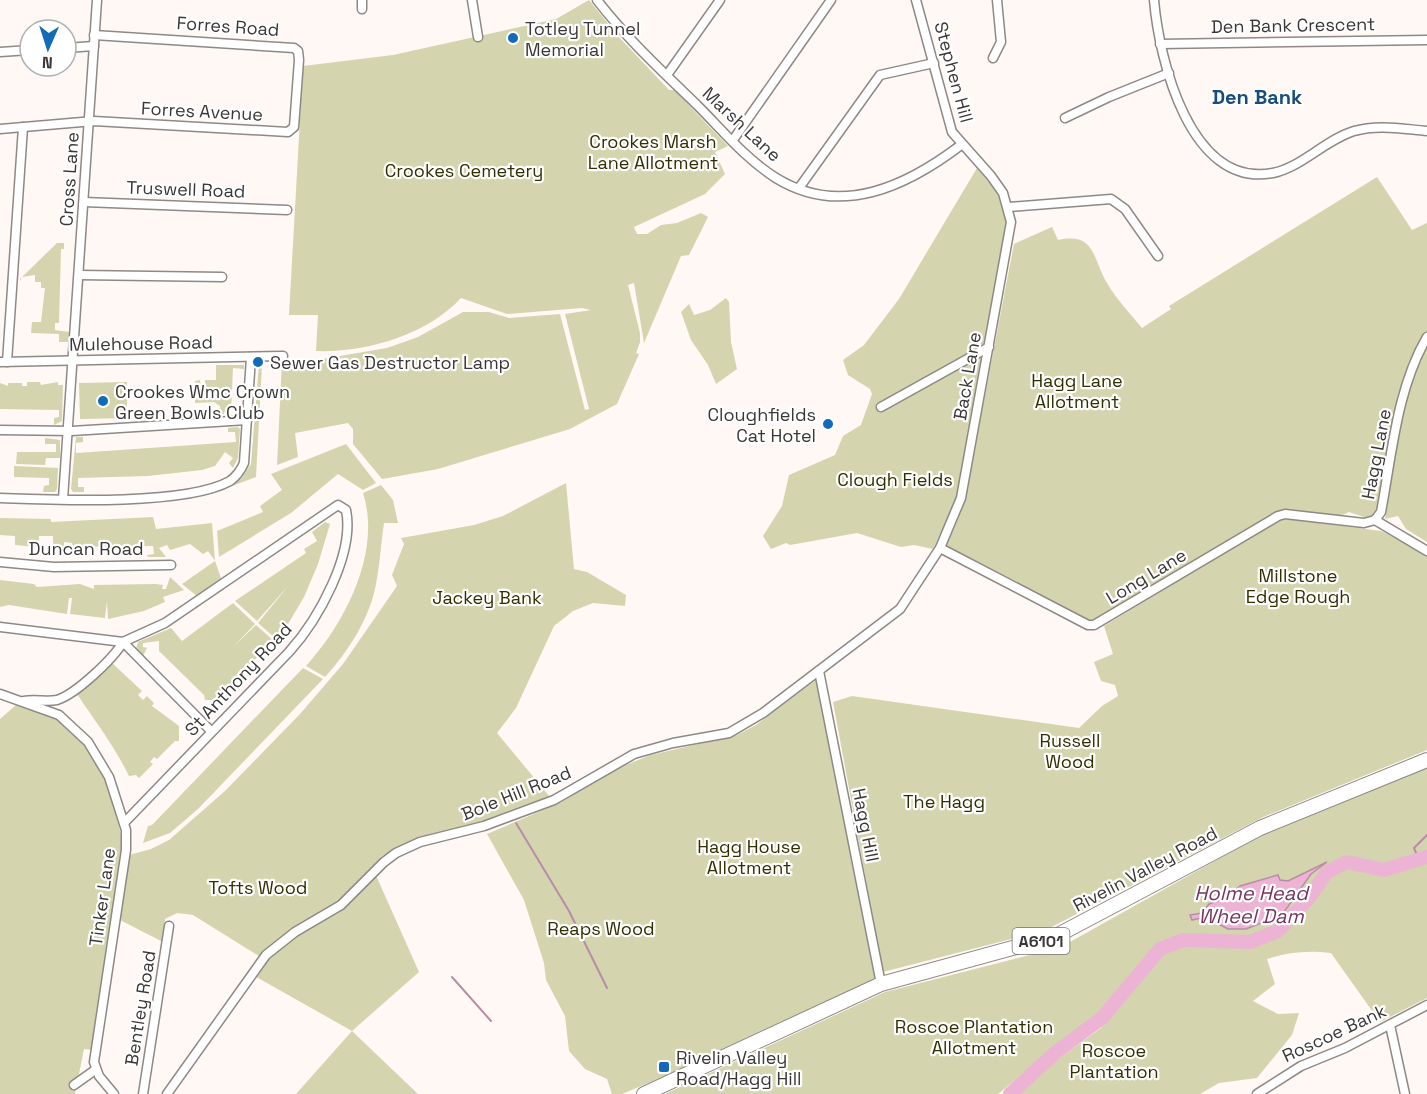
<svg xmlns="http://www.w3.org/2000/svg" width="1427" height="1094" font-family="'Space Grotesk',sans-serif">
<rect width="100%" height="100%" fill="#fff8f4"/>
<g fill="#d4d4ae">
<path d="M589 0 618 36 669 90H674L728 146 715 152 725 174 705 194 634 227 637 234H647L661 225 677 223 701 213 708 217 689 255 681 256 644 343 634 283 628 285 640 333V342L636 353 639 354 617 404 570 429 438 469 382 479 353 444V429L348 423 295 433 298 457 277 465 282 361 322 359 387 348 418 337 463 312H489L509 318 560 314 585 410 589 409 565 314 591 310 582 308 507 314 461 298C427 335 365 353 316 351L318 315H289L303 66 393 55 556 19Z"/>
<path d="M977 168C995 189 1009 205 1006 235L957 497 933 549 914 545 901 547 857 533 790 545 786 543 771 549 763 536 782 506 789 475 835 455 843 436 861 425 872 394 870 389 848 375 843 360 864 345 899 299Z"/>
<path d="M1377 177 1412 230 1427 223V332L1408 363 1378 510 1370 519 1349 512 1340 516 1284 509 1096 621H1090L946 548 964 504 1014 244 1052 227 1058 240C1096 232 1092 258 1107 283 1116 299 1130 313 1142 328L1171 309 1169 306Z"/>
<polygon points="57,243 64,243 64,249 61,249 59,323 55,323 55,330 69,332 68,342 59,342 59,334 31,333 32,322 41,322 45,288 41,288 41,282 35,282 35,275 22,277 20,281 20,279"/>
<polygon points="726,298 729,302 731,342 737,369 716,384 708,365 691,340 681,312 689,304 694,315 710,310"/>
<path d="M1427 345V542L1406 529 1398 516 1385 519C1396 462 1401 397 1427 345Z"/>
<polygon points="259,364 262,365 256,477 224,489 242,478 251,464"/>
<polygon points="216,365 244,365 244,369 233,368 231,411 224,412 224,414 220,414 220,406 214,402 195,403 195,381 200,380 201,390 205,390 205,380 216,380"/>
<polygon points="27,382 40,382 41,385 58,382 58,385 63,385 62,421 54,425 54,418 59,417 59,410 0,409 0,383 8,386 8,383 22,383 22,386 27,386"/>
<polygon points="127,382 127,418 80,419 79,383"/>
<polygon points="238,427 240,429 238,458 233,468 229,463 233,458 225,452 215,466 202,470 148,476 78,478 78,487 84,487 84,492 73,492 71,489 76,437 83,437 83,442 76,443 76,453 91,452 236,442 235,432 228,432 228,428"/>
<polygon points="45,438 60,440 60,458 46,458 45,465 16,464 17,452 56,452 56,444 45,444"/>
<polygon points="346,444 376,483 363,490 338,474 291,513 219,557 217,531 263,512 260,506 282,490 271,474"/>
<polygon points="14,466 58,468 57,489 55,492 43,492 44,486 49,485 49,478 14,477"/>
<polygon points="566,483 574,569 587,572 626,595 625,606 593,603 573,611 554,626 516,708 497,733 550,797 505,815 420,839 382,856 361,884 374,871 419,972 352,1031 418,1094 296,1094 352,1031 251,974 259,962 259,956 193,915 177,913 165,919 163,942 120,920 129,855 151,849 169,840 225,791 300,714 343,664 397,586 392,575 404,544 401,538 474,525 503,516"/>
<path d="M381 485 393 500 398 523H384C381 543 380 564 376 584 370 618 348 652 325 677L306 666C345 623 382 552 363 493Z"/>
<polygon points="153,517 156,529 212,523 215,561 221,578 197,596 182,584 215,561 208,551 203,554 190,544 170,550 167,545 159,548 166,557 148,557 147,555 154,554 153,546 73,547 72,543 64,542 64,547 53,547 53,536 39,536 38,547 15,545 15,536 0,535 0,518 51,519 51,522"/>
<polygon points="1288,519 1381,531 1427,553 1427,750 1263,817 1046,930 883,972 833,702 852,696 1079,728 1102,706 1118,696 1115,685 1101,681 1094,662 1113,654 1104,626 1278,521"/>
<polygon points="325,522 330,524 318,564 304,597 288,624 275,638 258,623 289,585 257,621 235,601 306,553 304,549 317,541 312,532"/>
<polygon points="170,577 184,590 163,597 165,602 144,611 108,619 107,601 105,618 70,614 72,598 69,598 67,614 9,605 0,607 0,580 34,584 37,587 80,584 94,589 94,585 156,584 163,585 162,589 166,589"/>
<polygon points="233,603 255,624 233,647 256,625 274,641 240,674 219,700 205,700 204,695 159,651 159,641 143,643 143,647 147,648 143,656 136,649 138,642 171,628 182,641"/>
<path d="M112 663 142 691 138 695 143 700 147 696 154 703 152 706 179 726V741H175L157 759 154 757 150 762 153 764 139 778 136 775 129 776C115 747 95 721 77 694Z"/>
<polygon points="303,668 323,679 198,809 170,833 143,843 148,826 152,825"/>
<polygon points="816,680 875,979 707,1058 622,1094 612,1094 607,1079 585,1069 569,1051 565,1016 546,980 544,963 524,900 487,834 562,802 613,770 651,755 737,735 756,725"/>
<polygon points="16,705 57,718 75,733 91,753 106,777 123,842 92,1050 84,1049 75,1094 0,1094 0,719"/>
<polygon points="1427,766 1427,850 1424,854 1387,866 1344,861 1325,871 1306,897 1275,927 1248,938 1183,936 1164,943 1102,1012 1065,1042 1063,1040 998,1094 665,1094 885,992 1061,947 1281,824"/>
<path d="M1427 860V998L1380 1022 1331 953C1307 950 1289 952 1267 959L1275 984 1253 1001 1278 1014 1299 1013 1292 1035 1257 1078 1219 1083 1200 1094H1019L1050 1065 1101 1028 1163 951 1185 942 1248 945 1280 933 1308 902 1327 874 1349 866 1383 873Z"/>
</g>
<polygon fill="#edb3d4" stroke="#b78ea5" stroke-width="1.5" points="1327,862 1311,874 1282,915 1246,929 1228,929 1205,917 1192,920 1190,915 1202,913 1209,904 1228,897 1240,886 1278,875 1280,880 1288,881"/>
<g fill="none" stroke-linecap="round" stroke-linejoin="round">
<g stroke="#b78ea5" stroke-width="2">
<polyline points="516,823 569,911 607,988"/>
<polyline points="1419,860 1414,848 1427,835"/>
<polyline points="452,977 491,1021"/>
</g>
<polyline stroke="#edb3d4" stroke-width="14" points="1010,1094 1055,1053 1102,1018 1160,949 1183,940 1250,942 1278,931 1308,899 1327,872 1347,862 1384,870 1427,857"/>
<g stroke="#8f8885" stroke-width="11">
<g id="minor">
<polyline points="472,0 478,37"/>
<path d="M597 0C627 39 663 72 698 106 723 131 746 159 776 178 841 218 907 186 961 145"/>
<path d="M1154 0C1159 59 1190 189 1273 173 1302 167 1325 140 1354 131 1378 124 1403 129 1427 131"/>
<polyline points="362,9 362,0"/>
<polyline points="1160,44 1427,40"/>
<polyline points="66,48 94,46"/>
<polyline points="0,52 30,50"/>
<polyline points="993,58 1001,42 997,0"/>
<polyline points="667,75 720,0"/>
<polyline points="1065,118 1109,97 1169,73"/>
<polyline points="0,129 94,121 288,132 294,127 299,60 298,51 294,48 94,35"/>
<polyline points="733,140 831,0"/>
<polyline points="799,188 880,75 934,63"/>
<polyline points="84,202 287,210"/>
<polyline points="1009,207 1111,199 1125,209 1158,256"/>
<polyline points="79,275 222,277"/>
<polyline points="0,362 283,356"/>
<polyline points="7,362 23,127"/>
<polyline points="881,407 989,347"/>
<polyline points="0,430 72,431 247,420"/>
<path d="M0 498C54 500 185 506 230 481 237 476 241 470 244 463L251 357"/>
<polyline points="63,499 97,0"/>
<path d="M1375 520 1381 512C1392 454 1397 388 1427 337"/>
<polyline points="1375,520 1427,551"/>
<polyline points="940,548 1088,625 1094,625 1278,516 1285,514 1364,523 1375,520"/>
<polyline points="0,562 54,567 171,565"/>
<path d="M0 627 123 642 165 623 338 505 346 510C355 554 318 620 289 652L124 823"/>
<polyline points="819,671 881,984"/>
<polyline points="0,694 59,715 88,742 109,777 126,830 126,850 94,1062 99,1076 114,1094"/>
<path d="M24 701C35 699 46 702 57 700 76 694 113 659 123 642L211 731"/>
<polyline points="1390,1025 1405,1094"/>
<polyline points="74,1085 95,1070"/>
<polyline points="143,1094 169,926"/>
<polyline points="167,1094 266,955 295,932 341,905 384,862 396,853 420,842 484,826 554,800 634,754 673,743 729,733 763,713 900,609 940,548 961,498 1011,222 1003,193 991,176 952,132 916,0"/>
<polyline points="1257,1094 1301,1066 1345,1048 1427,1005"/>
</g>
</g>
<g stroke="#8f8885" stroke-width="16">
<polyline id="primary" points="644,1094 881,984 1056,936 1260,828 1427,760"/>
</g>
<use href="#minor" stroke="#fff" stroke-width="8"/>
<use href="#primary" stroke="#fff" stroke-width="14"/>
</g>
<g fill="#126ab8" stroke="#fff" stroke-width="2">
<circle cx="513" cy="38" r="6"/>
<circle cx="258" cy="362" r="6"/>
<circle cx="103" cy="401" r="6"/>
<circle cx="828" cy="424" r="6"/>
<rect x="658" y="1061" width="12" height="12" rx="3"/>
</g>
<g text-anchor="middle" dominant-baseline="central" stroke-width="4.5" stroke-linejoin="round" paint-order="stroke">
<rect fill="#fff" stroke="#757372" stroke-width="1.5" x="1012.5" y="928" width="57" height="26" rx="4.5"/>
<g font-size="16" font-weight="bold" fill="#3a3736">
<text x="1041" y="941">A6101</text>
</g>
<g font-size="18" fill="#3a3736" stroke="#fff">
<text transform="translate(1293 25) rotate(-1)">Den Bank Crescent</text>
<text transform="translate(228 26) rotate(4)">Forres Road</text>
<text transform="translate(954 72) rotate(75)">Stephen Hill</text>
<text transform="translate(202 111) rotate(3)">Forres Avenue</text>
<text transform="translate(742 124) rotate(43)">Marsh Lane</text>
<text transform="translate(69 179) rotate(-86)">Cross Lane</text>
<text transform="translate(186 189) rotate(2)">Truswell Road</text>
<text transform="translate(141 343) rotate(-1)">Mulehouse Road</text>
<text transform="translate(967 376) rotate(-80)">Back Lane</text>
<text transform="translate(1376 454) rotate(-79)">Hagg Lane</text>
<text x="86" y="548">Duncan Road</text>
<text transform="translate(1146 576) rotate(-31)">Long Lane</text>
<text transform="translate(238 679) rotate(-47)">St Anthony Road</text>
<text transform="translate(516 793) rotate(-22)">Bole Hill Road</text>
<text transform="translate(866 825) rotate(79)">Hagg Hill</text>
<text transform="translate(1145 869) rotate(-28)">Rivelin Valley Road</text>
<text transform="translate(102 897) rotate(-82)">Tinker Lane</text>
<text transform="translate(140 1008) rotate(-81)">Bentley Road</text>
<text transform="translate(1334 1033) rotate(-25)">Roscoe Bank</text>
</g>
<g font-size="18" fill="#3a3736" stroke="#fff" text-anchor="start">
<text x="525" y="28">Totley Tunnel<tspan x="525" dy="21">Memorial</tspan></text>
<text x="270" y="362">Sewer Gas Destructor Lamp</text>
<text x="115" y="391">Crookes Wmc Crown<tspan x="115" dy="21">Green Bowls Club</tspan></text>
<text x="816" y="414" text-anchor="end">Cloughfields<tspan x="816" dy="21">Cat Hotel</tspan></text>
<text x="676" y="1057">Rivelin Valley<tspan x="676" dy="21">Road/Hagg Hill</tspan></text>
</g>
<g font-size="18" fill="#302f00" stroke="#fff">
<text x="653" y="141">Crookes Marsh<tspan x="653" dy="21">Lane Allotment</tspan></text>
<text x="464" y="170">Crookes Cemetery</text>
<text x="1077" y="380">Hagg Lane<tspan x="1077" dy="21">Allotment</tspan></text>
<text x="895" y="479">Clough Fields</text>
<text x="1298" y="575">Millstone<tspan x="1298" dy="21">Edge Rough</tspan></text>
<text x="487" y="597">Jackey Bank</text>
<text x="1070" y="740">Russell<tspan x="1070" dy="21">Wood</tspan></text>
<text x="944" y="801">The Hagg</text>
<text x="749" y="846">Hagg House<tspan x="749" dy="21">Allotment</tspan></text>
<text x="258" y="887">Tofts Wood</text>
<text x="601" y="928">Reaps Wood</text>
<text x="974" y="1026">Roscoe Plantation<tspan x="974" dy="21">Allotment</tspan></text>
<text x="1114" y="1050">Roscoe<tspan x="1114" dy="21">Plantation</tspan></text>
</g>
<g font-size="20" font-weight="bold" fill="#184c7e" stroke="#fff">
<text x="1257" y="97">Den Bank</text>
</g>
<g font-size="20" font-style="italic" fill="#77345e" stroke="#fff">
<text x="1251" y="893">Holme Head<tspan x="1251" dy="23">Wheel Dam</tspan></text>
</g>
</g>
<g transform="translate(48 48) rotate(183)"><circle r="28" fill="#ffffff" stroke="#b0afaf" stroke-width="1.5"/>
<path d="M0-4.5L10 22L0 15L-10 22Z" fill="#126ab8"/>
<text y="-9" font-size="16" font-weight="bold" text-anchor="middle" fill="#3a3736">N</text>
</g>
</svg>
